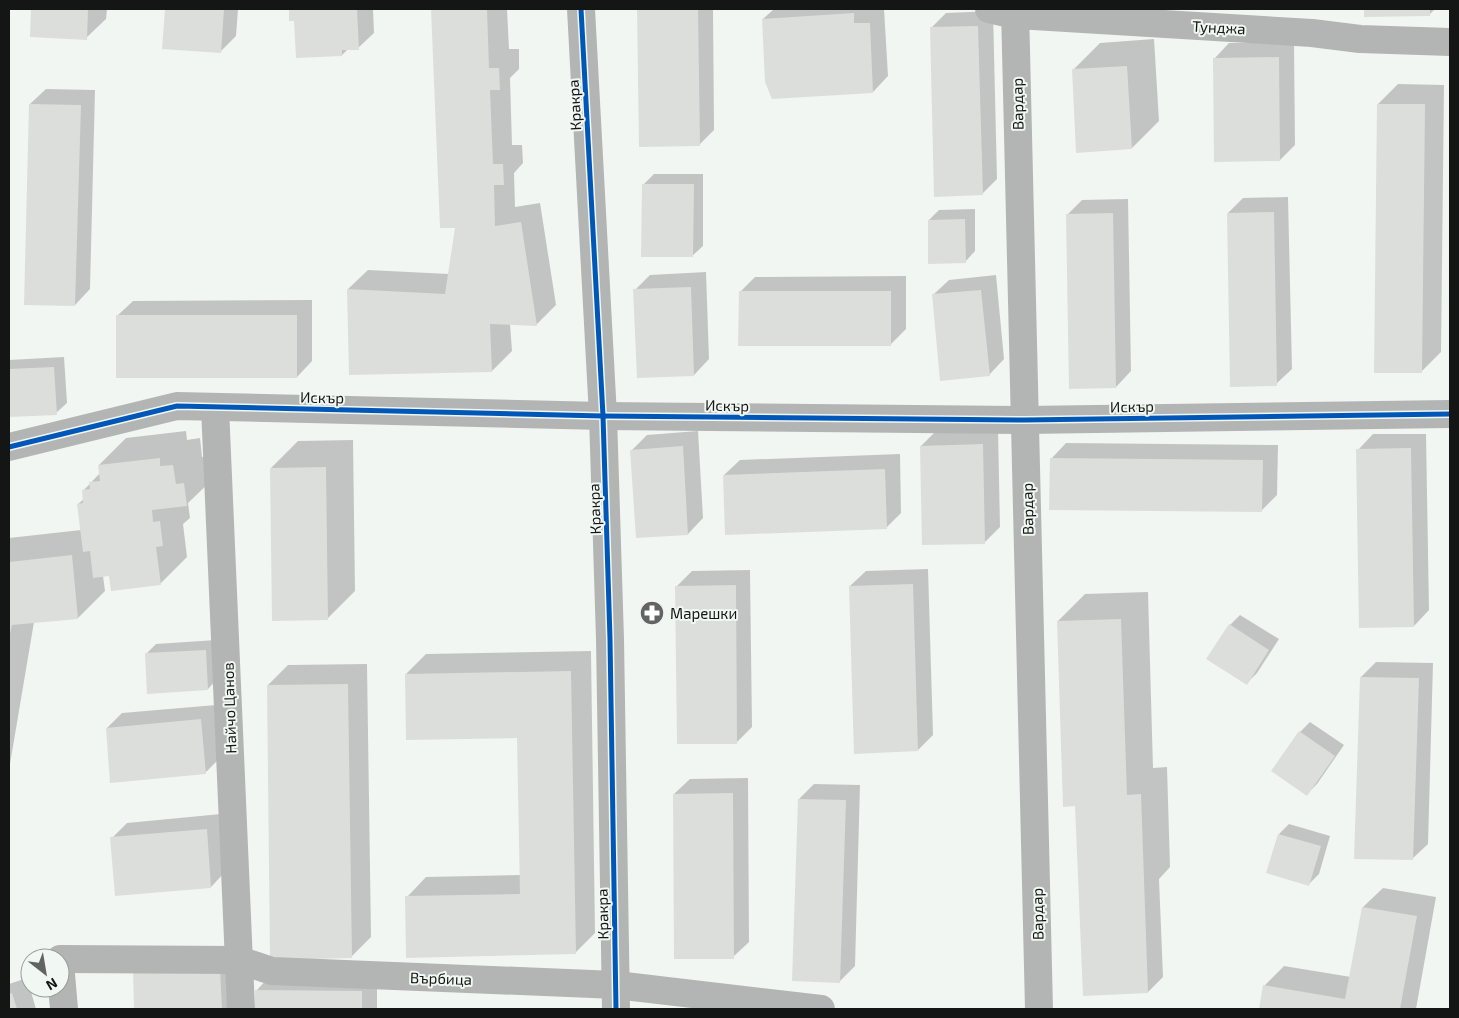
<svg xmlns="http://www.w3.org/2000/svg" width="1459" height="1018" font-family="'Exo 2',sans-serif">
<rect width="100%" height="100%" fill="#f2f6f3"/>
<g fill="#0003">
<polygon points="32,9 107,9 106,19 86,38 31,36"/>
<polygon points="166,9 238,9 236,36 221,51 164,48"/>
<polygon points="290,9 373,9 374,33 358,48 348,49 342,55 296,20 290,20"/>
<polygon points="432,9 507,9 509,49 519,49 519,69 510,78 512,145 522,145 523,163 514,173 515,207 540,203 556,305 537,324 510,324 512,351 492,371 348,289 368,270 449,274 457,227 441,227"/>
<polygon points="639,9 713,9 714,130 699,145 641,146"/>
<polygon points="774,9 884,9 888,76 873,92 763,19"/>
<polygon points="1365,9 1435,9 1429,15 1365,15"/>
<polygon points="993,11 997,179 982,194 931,28 946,13"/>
<polygon points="1154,39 1159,121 1132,148 1073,70 1100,43"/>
<polygon points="1229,43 1294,43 1295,145 1280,160 1214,59"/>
<polygon points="1398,84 1444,85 1441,352 1421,372 1378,104"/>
<polygon points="46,89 95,90 90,289 75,305 30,104"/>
<polygon points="654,174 703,174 703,246 692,256 644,184"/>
<polygon points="1288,197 1292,369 1276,384 1228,213 1243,198"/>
<polygon points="1128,199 1131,371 1116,387 1067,215 1082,200"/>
<polygon points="975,209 975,251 965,262 929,220 939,210"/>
<polygon points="706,272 709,359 694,375 635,290 650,275"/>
<polygon points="996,275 1004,359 989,375 933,295 949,280"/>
<polygon points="906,276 906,329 891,344 740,292 755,277"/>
<polygon points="312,300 312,361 297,377 117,316 133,301"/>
<polygon points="64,357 67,403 56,413 9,416 9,360"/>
<polygon points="998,429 1000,527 985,542 921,446 936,431"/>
<polygon points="186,431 187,440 200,438 202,457 211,456 214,478 188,503 190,518 183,524 187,557 160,584 110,575 103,576 105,591 78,618 34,622 9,770 9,538 81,530 78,504 84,499 83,491 100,473 99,465 126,438"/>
<polygon points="698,431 703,518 688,534 632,450 647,435"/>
<polygon points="1373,434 1426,434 1429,610 1414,626 1358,450"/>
<polygon points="353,440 355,591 328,618 271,468 298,441"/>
<polygon points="1066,443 1278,445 1277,495 1262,510 1051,459"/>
<polygon points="900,454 901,513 886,528 724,475 740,460"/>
<polygon points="928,569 933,735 918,750 850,586 866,571"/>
<polygon points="750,570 752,727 737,742 677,586 692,571"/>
<polygon points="1148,592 1153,768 1167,767 1170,867 1159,879 1163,977 1148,992 1076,805 1058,621 1085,594"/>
<polygon points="1240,615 1279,639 1257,673 1247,683 1230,625"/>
<polygon points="216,640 218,678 208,689 148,692 146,654 156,644"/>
<polygon points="591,651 595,933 575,953 407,897 426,877 521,875 518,736 406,674 426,654"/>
<polygon points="1376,662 1433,663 1428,844 1412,859 1361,677"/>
<polygon points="367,664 371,937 351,957 268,685 288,665"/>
<polygon points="216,705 220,758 205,773 107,728 122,713"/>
<polygon points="1310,722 1344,745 1317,784 1307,794 1300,732"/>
<polygon points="748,778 749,942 733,957 674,794 690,779"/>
<polygon points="814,784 860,785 855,966 840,981 799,799"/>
<polygon points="221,814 226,871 211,887 112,838 127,823"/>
<polygon points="1289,824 1330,836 1319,874 1309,884 1279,834"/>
<polygon points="1383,888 1436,897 1416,1009 1260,1009 1265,985 1284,966 1351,977 1363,907"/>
<polygon points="235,954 236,1009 135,1009 134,972"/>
<polygon points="271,975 377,976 377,1009 256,1009 256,991"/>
<polygon points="27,978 36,1009 9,1009 9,984"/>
</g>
<g fill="#dcdedb">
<polygon points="31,9 88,9 87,40 30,37"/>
<polygon points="165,9 224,9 221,53 162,49"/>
<polygon points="289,9 357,9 359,50 342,50 342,56 296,58 294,21 289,21"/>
<polygon points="431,9 487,9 489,68 499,68 500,90 490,90 493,164 503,164 504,185 494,185 495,226 521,222 537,326 490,324 492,372 349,375 347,289 445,294 455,228 440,228"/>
<polygon points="637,9 698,9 700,146 639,147"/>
<polygon points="1364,9 1430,9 1430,16 1364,17"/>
<polygon points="854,13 854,23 870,23 873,93 772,99 765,82 762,19"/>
<polygon points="978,26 983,195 934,197 930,27"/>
<polygon points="1279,57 1280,161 1214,162 1213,58"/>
<polygon points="1127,66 1132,149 1076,153 1072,69"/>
<polygon points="29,104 81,105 75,306 24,305"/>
<polygon points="1377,104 1425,104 1422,373 1374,373"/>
<polygon points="642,184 694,184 693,257 641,257"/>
<polygon points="1274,212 1277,386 1230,387 1227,213"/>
<polygon points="1113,213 1116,388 1069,389 1066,214"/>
<polygon points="965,219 966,263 928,264 928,220"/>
<polygon points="691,287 694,376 637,378 633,289"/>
<polygon points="981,290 990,376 940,381 932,294"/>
<polygon points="739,291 891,291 891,346 738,346"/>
<rect x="116" y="315" width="181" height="63"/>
<polygon points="54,367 57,415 9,417 9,369"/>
<polygon points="983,444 985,544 922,545 920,446"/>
<polygon points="683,446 688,535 636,538 630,450"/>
<polygon points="1411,448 1414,627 1359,628 1356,449"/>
<polygon points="160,458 160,466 173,465 176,484 184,483 187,506 152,510 153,522 160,521 163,546 156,547 161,585 111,591 109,576 93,578 90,551 83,552 77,504 83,503 82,490 90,489 89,482 100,481 98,465"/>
<polygon points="1050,458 1263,460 1262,512 1049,510"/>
<polygon points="326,467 328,620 272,621 270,468"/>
<polygon points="885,469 887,529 725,535 723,475"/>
<polygon points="72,555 78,619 12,625 9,638 9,562"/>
<polygon points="913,584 918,751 854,754 849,586"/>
<polygon points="736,585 737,744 677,744 675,586"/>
<polygon points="1121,619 1127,795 1141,794 1148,993 1083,996 1075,806 1063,807 1057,621"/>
<polygon points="1229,624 1269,650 1247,685 1206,659"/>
<polygon points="206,650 208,690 147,694 145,653"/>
<polygon points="571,671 576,954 406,958 405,896 520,894 517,738 406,740 405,674"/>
<polygon points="1360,677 1419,678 1413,860 1354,859"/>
<polygon points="348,684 352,958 270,960 267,685"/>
<polygon points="201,719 206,774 110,783 106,728"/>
<polygon points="1299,731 1335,756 1307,796 1271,771"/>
<polygon points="733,793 734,959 674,959 673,794"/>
<polygon points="798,799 846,800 840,983 792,981"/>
<polygon points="207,829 211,888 115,896 110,837"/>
<polygon points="1278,834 1321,846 1309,886 1266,873"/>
<polygon points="1362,907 1417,916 1400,1009 1259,1009 1263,985 1345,999"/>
<polygon points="220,969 222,1009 134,1009 133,971"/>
<polygon points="255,990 362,991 362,1009 255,1009"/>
<polygon points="12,993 17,1009 9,1009 9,994"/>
</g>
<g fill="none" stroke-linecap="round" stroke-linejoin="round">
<g stroke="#b3b5b4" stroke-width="28">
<polyline points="581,9 603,416 610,639 616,1009"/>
<polyline points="989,9 1015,15 1312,33 1360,39 1450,42"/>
<polyline points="1015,9 1039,1009"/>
<polyline points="215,407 241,1009"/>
<polyline points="9,447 177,406 603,416 1025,420 1450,414"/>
<polyline points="60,959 239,960 272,971 616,985 821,1009"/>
<polyline points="60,963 64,1009"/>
</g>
<g stroke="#f1f7f2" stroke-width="8">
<g id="cycleway">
<polyline points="581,9 603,416 610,639 616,1009"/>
<polyline points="9,447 177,406 603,416 1025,420 1450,414"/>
</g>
</g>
<use href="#cycleway" stroke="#0057b8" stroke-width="5"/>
</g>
<defs>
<g id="pharmacy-disc" transform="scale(1.25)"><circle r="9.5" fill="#616462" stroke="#f1f7f2"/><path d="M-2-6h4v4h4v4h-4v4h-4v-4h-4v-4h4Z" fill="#fff"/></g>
</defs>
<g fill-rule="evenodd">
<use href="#pharmacy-disc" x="652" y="613"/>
</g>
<g text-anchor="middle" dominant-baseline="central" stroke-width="4" stroke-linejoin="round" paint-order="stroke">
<g font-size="15" fill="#131614" stroke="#f1f7f2">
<text transform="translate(1219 27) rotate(3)">Тунджа</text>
<text transform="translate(1017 104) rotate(-91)">Вардар</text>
<text transform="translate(574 105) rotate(-93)">Кракра</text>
<text transform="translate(322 397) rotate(1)">Искър</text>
<text transform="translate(727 405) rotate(1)">Искър</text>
<text transform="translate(1132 406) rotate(-1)">Искър</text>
<text transform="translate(594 509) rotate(-92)">Кракра</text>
<text transform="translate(1027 509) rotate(-91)">Вардар</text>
<text transform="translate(229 708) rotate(-92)">Найчо Цанов</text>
<text transform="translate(602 914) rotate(-91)">Кракра</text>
<text transform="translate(1037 914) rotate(-91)">Вардар</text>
<text transform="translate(441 978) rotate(2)">Върбица</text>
</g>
<g font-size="15" fill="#131614" stroke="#f1f7f2" text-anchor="start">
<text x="670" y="613">Марешки</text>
</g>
</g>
<rect width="1459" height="1018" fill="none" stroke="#131614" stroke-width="20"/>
<g transform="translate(45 973) rotate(149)"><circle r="24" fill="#f1f7f2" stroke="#989d99"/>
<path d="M0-4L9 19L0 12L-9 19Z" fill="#616462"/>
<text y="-8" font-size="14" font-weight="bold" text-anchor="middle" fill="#131614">N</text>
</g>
</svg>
